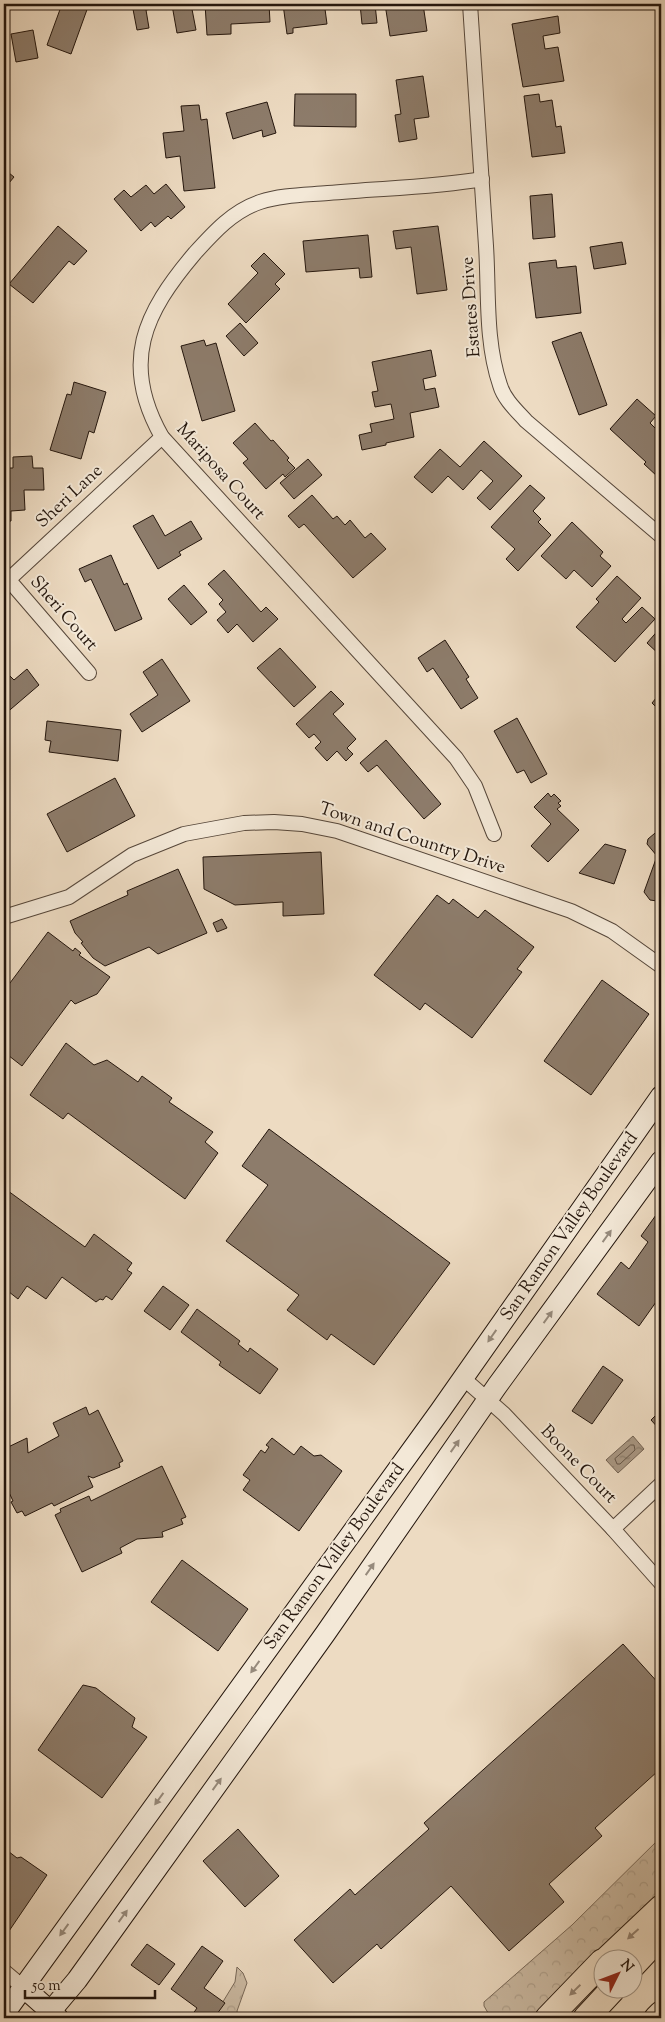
<svg xmlns="http://www.w3.org/2000/svg" width="665" height="2022" font-family="'Sorts Mill Goudy',serif">
<defs>
<pattern id="forest-crowns" width="20" height="18" patternUnits="userSpaceOnUse" patternTransform="scale(1.25)"><rect width="20" height="18" fill="#cbbaa3"/><path d="M2 6a3 3 0 1 1 6 0M12 15a3 3 0 1 1 6 0" fill="none" stroke="#ae9f8b"/></pattern>
<pattern id="water-ripples" width="26" height="14" patternUnits="userSpaceOnUse" patternTransform="scale(1.25)"><rect width="26" height="14" fill="#a99884"/><path d="M2 4q2-2 4 0t4 0M15 11q2-2 4 0t4 0" fill="none" stroke="#897b6a"/></pattern>
</defs>
<rect width="100%" height="100%" fill="#eddbc2"/>
<filter id="stains"><feTurbulence type="fractalNoise" baseFrequency=".004" numOctaves="4"/><feColorMatrix values="0 0 0 0 .2 0 0 0 0 .09 0 0 0 0 .02 0 0 0 .5 -.17"/></filter>
<radialGradient id="worn" r=".72"><stop offset=".6" stop-color="#630" stop-opacity="0"/><stop offset="1" stop-color="#630" stop-opacity=".3"/></radialGradient>
<g fill="url(#forest-crowns)" stroke="#786858">
<polygon points="661,1837 661,1894 552,1997 533,2018 491,2018 484,2006 484,2002 572,1925"/>
<polygon points="237,1967 243,1973 247,1983 237,2011 238,2018 213,2018 235,1982"/>
</g>
<polygon fill="url(#water-ripples)" stroke="#746454" points="633,1436 644,1449 618,1473 606,1460"/>
<g fill="none" stroke-linecap="round" stroke-linejoin="round">
<polygon stroke="#665748" stroke-width="1" points="631,1445 634,1445 635,1450 620,1464 617,1464 615,1459"/>
</g>
<g fill="#8d7c6b" stroke="#24160d">
<polygon points="62,4 89,4 71,54 47,45"/>
<polygon points="132,4 191,4 196,30 177,33 172,5 146,10 149,28 137,30"/>
<polygon points="205,4 269,4 270,22 231,24 231,34 207,35"/>
<polygon points="283,4 342,4 342,7 325,9 327,24 293,28 293,33 287,34"/>
<polygon points="360,4 375,4 377,23 362,24"/>
<polygon points="385,4 423,4 427,31 390,36"/>
<polygon points="558,16 560,33 543,36 545,49 558,47 564,81 523,87 512,24"/>
<polygon points="33,30 38,58 16,62 11,34"/>
<polygon points="423,76 429,117 414,119 417,139 399,142 395,115 401,114 396,80"/>
<polygon points="295,94 356,94 356,127 294,126"/>
<polygon points="539,94 540,102 552,100 556,127 561,126 565,153 532,157 524,96"/>
<polygon points="267,102 276,133 263,137 262,130 233,139 226,113"/>
<polygon points="199,105 201,120 207,119 215,188 184,191 180,156 166,158 163,133 184,131 181,106"/>
<polygon points="4,169 14,177 4,189"/>
<polygon points="166,184 185,207 171,219 168,216 155,227 151,222 141,231 114,199 124,190 131,197 146,185 154,194"/>
<polygon points="552,194 555,237 533,239 530,196"/>
<polygon points="58,226 87,251 74,265 69,261 33,303 9,284"/>
<polygon points="438,226 447,290 417,294 411,247 396,249 393,231"/>
<polygon points="368,235 372,277 360,278 359,268 306,272 303,241"/>
<polygon points="622,242 626,264 594,269 590,247"/>
<polygon points="264,253 285,274 275,284 280,289 246,323 228,304 258,273 251,266"/>
<polygon points="556,260 557,268 576,266 581,313 536,318 529,263"/>
<polygon points="240,323 258,343 244,356 226,336"/>
<polygon points="581,332 607,405 579,415 552,342"/>
<polygon points="204,340 206,346 216,343 235,411 202,421 181,346"/>
<polygon points="431,350 436,376 423,379 425,390 435,388 439,407 410,413 414,437 386,443 386,445 362,450 359,435 372,432 370,424 394,419 391,404 375,407 372,392 378,391 372,362"/>
<polygon points="74,382 106,392 94,433 89,431 81,459 50,450 67,394 71,395"/>
<polygon points="637,399 656,416 650,423 659,432 655,436 661,441 661,473 658,477 644,464 646,462 610,429"/>
<polygon points="255,423 271,441 273,440 289,458 287,460 295,468 285,477 283,474 266,489 243,463 248,459 233,443"/>
<polygon points="484,441 522,476 490,510 477,498 493,481 481,470 463,490 448,476 432,493 414,477 440,449 460,467"/>
<polygon points="32,456 33,468 43,468 44,490 24,490 25,510 11,511 11,521 4,522 4,468 13,468 13,457"/>
<polygon points="308,459 322,475 294,499 280,483"/>
<polygon points="530,485 545,498 533,511 541,519 538,522 551,535 518,571 506,559 515,549 491,527"/>
<polygon points="312,495 333,519 337,516 345,525 350,520 365,538 371,533 386,549 353,578 304,524 299,528 288,516"/>
<polygon points="153,515 165,536 191,521 202,539 179,552 181,555 158,569 133,526"/>
<polygon points="572,522 603,552 600,556 611,566 592,587 574,570 566,579 541,556"/>
<polygon points="111,555 124,585 127,583 142,619 115,631 91,579 85,582 79,569"/>
<polygon points="224,570 261,612 266,607 278,619 253,642 237,624 228,633 217,620 226,612 219,604 223,600 208,584"/>
<polygon points="617,576 641,598 622,619 626,623 642,607 655,619 615,662 576,627 599,602 596,599"/>
<polygon points="184,585 207,612 191,625 168,599"/>
<polygon points="661,627 661,656 647,643"/>
<polygon points="445,640 469,677 466,679 478,698 461,709 433,668 427,672 418,658"/>
<polygon points="280,648 316,687 294,707 257,668"/>
<polygon points="162,659 190,701 142,732 130,714 158,695 143,672"/>
<polygon points="27,669 39,685 4,715 4,676 7,673 14,680"/>
<polygon points="331,691 344,704 333,714 356,739 347,748 353,754 346,761 337,751 327,761 315,748 321,742 314,734 309,738 296,724"/>
<polygon points="661,692 661,712 652,703"/>
<polygon points="517,718 547,774 531,783 524,770 517,773 494,731"/>
<polygon points="47,721 121,730 118,761 49,752 51,741 45,740"/>
<polygon points="386,740 441,804 424,819 377,765 368,772 360,763"/>
<polygon points="115,778 135,816 67,852 47,814"/>
<polygon points="548,793 551,797 554,794 561,801 558,803 561,806 557,809 579,830 548,862 531,846 551,824 534,807"/>
<polygon points="661,828 661,897 657,901 650,900 644,892 657,856 647,844 648,839"/>
<polygon points="605,844 626,850 614,884 579,873"/>
<polygon points="321,852 324,914 283,916 283,902 235,905 204,889 203,857"/>
<polygon points="178,869 207,933 158,954 149,947 105,966 93,958 81,943 83,942 75,933 70,921 128,895 127,891"/>
<polygon points="437,895 449,904 453,899 478,918 485,910 534,947 517,969 522,972 472,1038 425,1003 420,1010 374,975"/>
<polygon points="222,919 227,928 217,932 213,923"/>
<polygon points="48,932 73,951 75,948 81,953 79,955 110,977 97,994 75,1004 71,1000 22,1066 4,1052 4,991"/>
<polygon points="602,980 649,1014 591,1095 544,1061"/>
<polygon points="66,1043 94,1065 107,1060 138,1082 142,1076 172,1098 169,1102 213,1132 205,1142 218,1153 185,1199 68,1113 63,1119 30,1095"/>
<polygon points="269,1129 450,1263 374,1365 331,1334 327,1340 287,1310 299,1295 226,1241 268,1185 242,1166"/>
<polygon points="4,1188 85,1247 94,1234 132,1263 127,1270 132,1273 112,1300 106,1296 103,1300 100,1299 96,1302 62,1277 46,1299 27,1286 18,1299 4,1288"/>
<polygon points="661,1208 661,1295 639,1326 597,1294 621,1262 629,1269 648,1242 641,1236"/>
<polygon points="163,1286 189,1305 170,1330 144,1311"/>
<polygon points="197,1309 240,1341 238,1344 248,1352 250,1348 278,1369 260,1394 219,1365 221,1362 181,1332"/>
<polygon points="603,1366 623,1380 592,1424 572,1411"/>
<polygon points="86,1407 89,1415 98,1410 123,1461 119,1463 120,1467 93,1478 88,1476 93,1487 54,1506 52,1503 25,1516 22,1511 17,1513 11,1502 13,1501 4,1482 4,1449 27,1438 28,1453 59,1436 53,1423"/>
<polygon points="661,1410 661,1431 651,1420"/>
<polygon points="272,1438 294,1455 301,1446 314,1456 321,1455 342,1471 299,1531 243,1490 250,1480 243,1475 261,1450 265,1453 269,1447 266,1445"/>
<polygon points="162,1466 186,1517 181,1519 183,1524 162,1532 163,1537 137,1539 120,1548 122,1553 82,1572 55,1515 61,1512 60,1509 89,1496 91,1501"/>
<polygon points="182,1560 248,1609 218,1651 151,1602"/>
<polygon points="623,1644 661,1686 661,1775 658,1771 595,1828 602,1836 549,1884 564,1902 509,1951 451,1886 381,1949 377,1944 333,1983 294,1940 350,1889 355,1895 429,1829 424,1823"/>
<polygon points="83,1685 96,1688 135,1718 132,1727 147,1737 102,1798 38,1750"/>
<polygon points="238,1829 279,1876 245,1907 203,1861"/>
<polygon points="4,1848 17,1858 21,1857 47,1875 7,1934 4,1932"/>
<polygon points="147,1944 175,1964 159,1985 131,1965"/>
<polygon points="202,1946 223,1961 204,1988 225,2003 214,2018 190,2018 197,2008 171,1989"/>
</g>
<g fill="none" stroke-linecap="round" stroke-linejoin="round">
<g stroke="#56473a" stroke-width="16">
<g id="street">
<path d="M470 4C476 84 481 165 486 246 489 291 485 341 500 385 504 399 516 410 526 421L661 536"/>
<path d="M482 179C431 188 379 188 328 193 305 195 281 195 260 202 233 211 214 232 195 253 144 313 120 363 162 437L456 758 475 786 494 834"/>
<polyline points="8,579 89,673"/>
<polyline points="4,584 162,437"/>
<polyline points="4,917 69,897 132,855 184,834 244,823 274,822 302,824 337,831 571,911 612,931 661,966"/>
<polyline points="463,1378 504,1414 613,1529 661,1583"/>
<polyline points="613,1529 661,1484"/>
<polyline points="4,1971 23,1987"/>
</g>
</g>
<g stroke="#24160d" stroke-width="22">
<g id="secondary">
<polyline points="23,1987 58,2018"/>
<polyline points="4,2014 440,1411 661,1096"/>
<polyline points="45,2018 77,1980 325,1634 497,1386 661,1161"/>
</g>
</g>
<g stroke="#24160d" stroke-width="27">
<g id="highway">
<polyline points="606,1960 661,1908"/>
<polyline points="632,1966 661,1935"/>
<polyline points="548,2018 602,1962"/>
<polyline points="586,2018 612,1990"/>
<polyline points="657,2018 661,2014"/>
</g>
</g>
<use href="#street" stroke="#f3e8d7" stroke-width="14"/>
<use href="#secondary" stroke="#f3e8d7" stroke-width="20"/>
<use href="#highway" stroke="#eddbc2" stroke-width="25"/>
</g>
<defs><path id="oneway-solid" d="M-6-.8H1V-3.2L6.5 0L1 3.2V.8H-6Z" transform="scale(1.25)"/></defs>
<g fill="#968a7c">
<use href="#oneway-solid" transform="translate(607 1236) rotate(-54)"/>
<use href="#oneway-solid" transform="translate(548 1317) rotate(-54)"/>
<use href="#oneway-solid" transform="translate(492 1336) rotate(125)"/>
<use href="#oneway-solid" transform="translate(455 1446) rotate(-55)"/>
<use href="#oneway-solid" transform="translate(370 1569) rotate(-55)"/>
<use href="#oneway-solid" transform="translate(255 1667) rotate(126)"/>
<use href="#oneway-solid" transform="translate(217 1784) rotate(-54)"/>
<use href="#oneway-solid" transform="translate(159 1799) rotate(126)"/>
<use href="#oneway-solid" transform="translate(123 1916) rotate(-54)"/>
<use href="#oneway-solid" transform="translate(64 1930) rotate(126)"/>
</g>
<g fill="#938271">
<use href="#oneway-solid" transform="translate(633 1934) rotate(138)"/>
<use href="#oneway-solid" transform="translate(575 1990) rotate(136)"/>
</g>
<g text-anchor="middle" dominant-baseline="central" stroke-width="4" stroke-linejoin="round" paint-order="stroke">
<g font-size="18" fill="#24160d" stroke="#f3e8d7">
<text transform="translate(472 307) rotate(-94)">Estates Drive</text>
<text transform="translate(220 472) rotate(48)">Mariposa Court</text>
<text transform="translate(70 497) rotate(-43)">Sheri Lane</text>
<text transform="translate(63 614) rotate(49)">Sheri Court</text>
<text transform="translate(412 839) rotate(18)">Town and Country Drive</text>
<text transform="translate(570 1227) rotate(-55)">San Ramon Valley Boulevard</text>
<text transform="translate(578 1465) rotate(46)">Boone Court</text>
<text transform="translate(335 1557) rotate(-54)">San Ramon Valley Boulevard</text>
</g>
</g>
<rect width="665" height="2022" fill="none" stroke="#eddbc2" stroke-width="20"/>
<rect x="5" y="5" width="655" height="2012" fill="none" stroke="#24160d" stroke-width="2.5"/>
<rect x="10" y="10" width="645" height="2002" fill="none" stroke="#24160d"/>
<g transform="translate(618 1974) rotate(48)"><circle r="24" fill="#f3e8d7" stroke="#a09486"/>
<path d="M0-4L9 19L0 12L-9 19Z" fill="#8f2418"/>
<text y="-8" font-size="14" font-weight="bold" text-anchor="middle" fill="#24160d">N</text>
</g>
<path d="M25 1990v8h130v-8" fill="none" stroke="#24160d" stroke-width="2.5"/>
<text x="32" y="1990" font-size="15" fill="#24160d" stroke="#f3e8d7" stroke-width="4" paint-order="stroke">50 m</text>
<rect width="100%" height="100%" filter="url(#stains)"/>
<rect width="100%" height="100%" fill="url(#worn)"/>
</svg>
